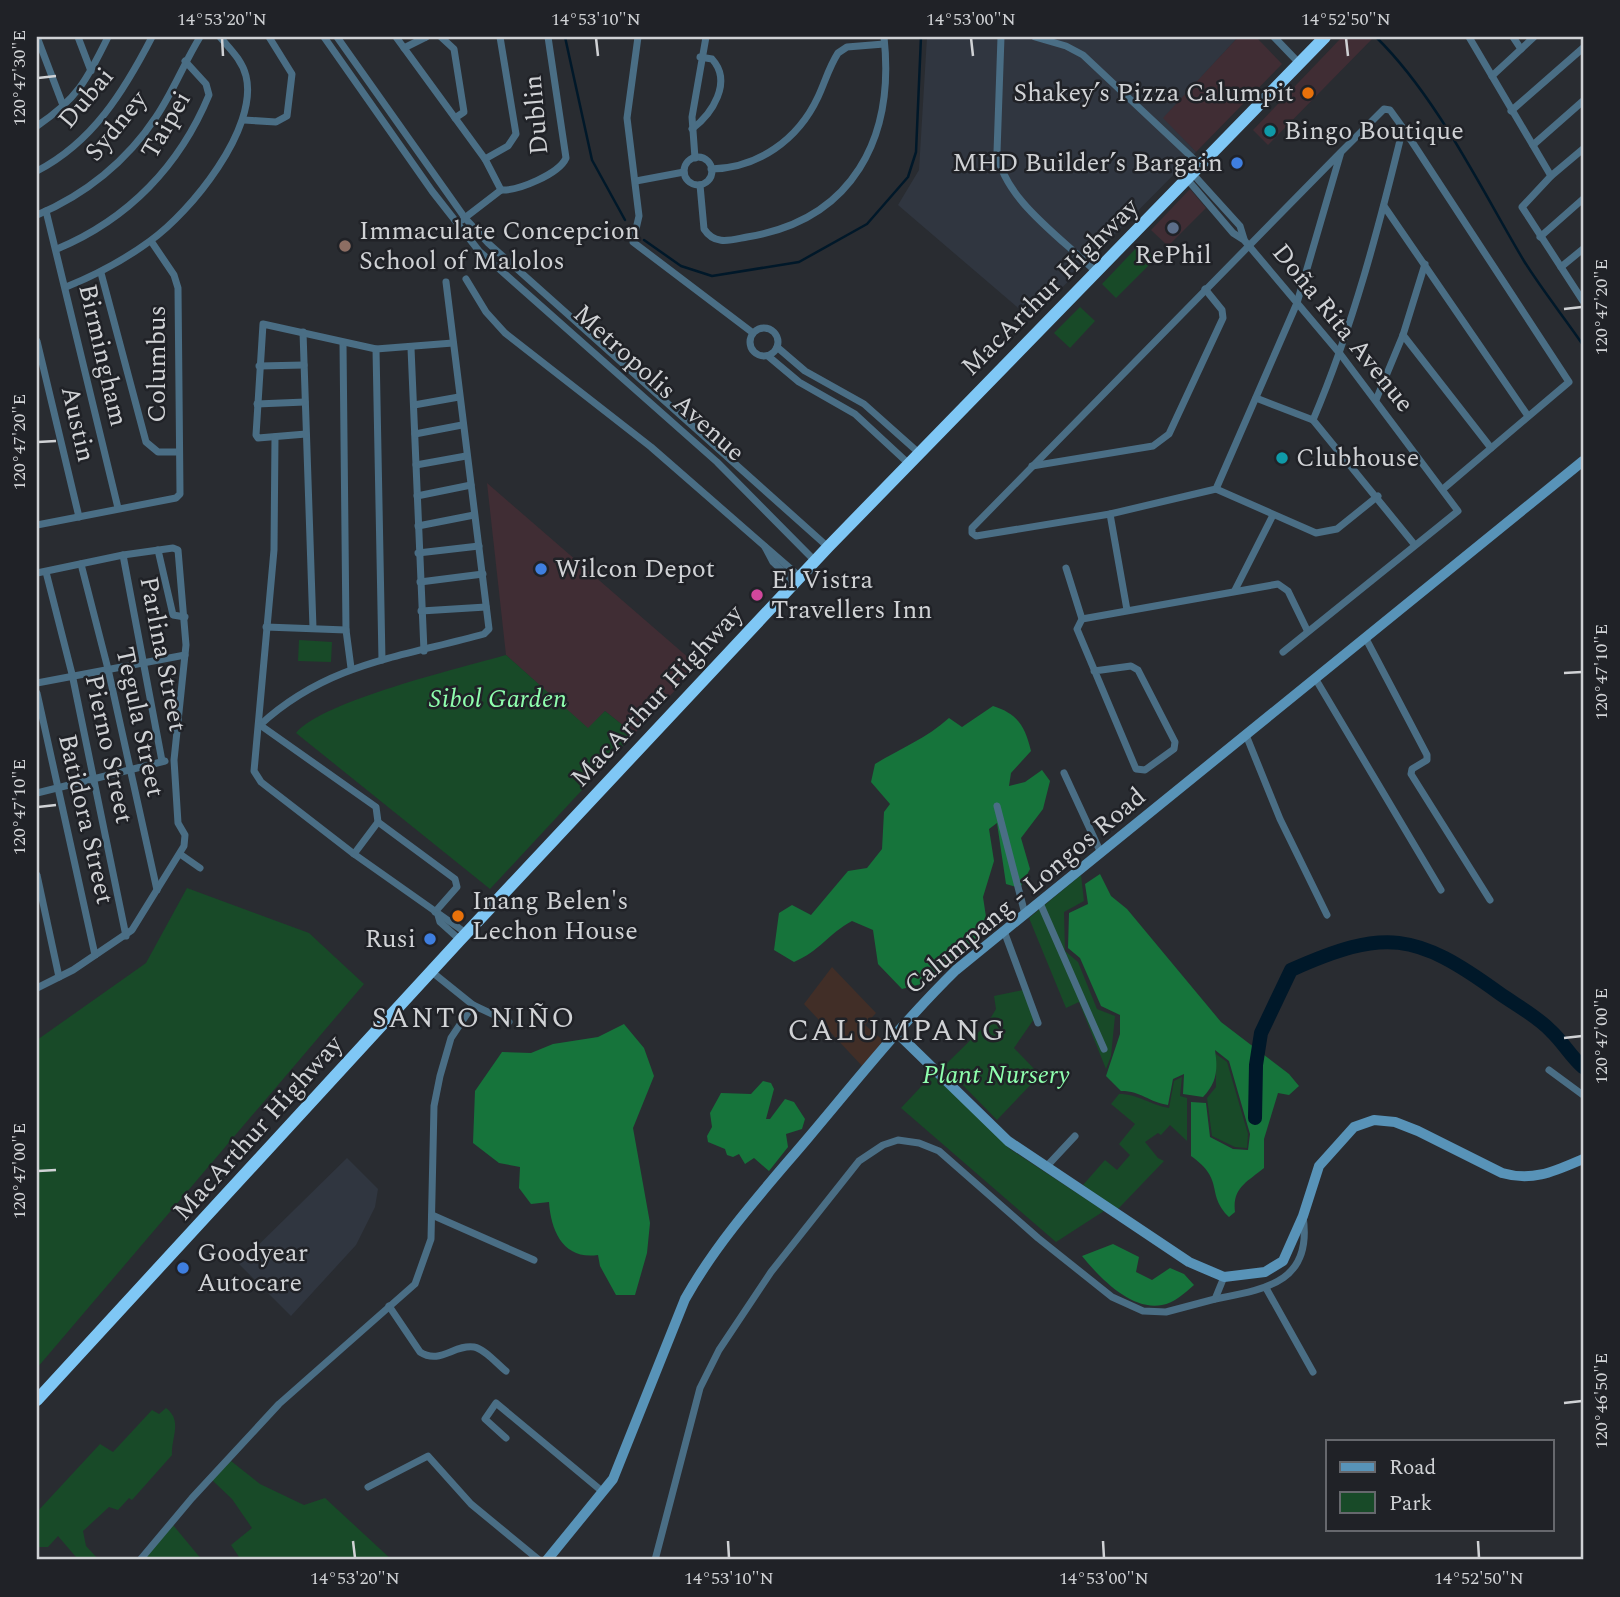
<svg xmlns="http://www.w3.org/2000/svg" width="1620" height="1597" font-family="Spectral,serif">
<rect width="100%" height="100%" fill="#292c31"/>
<g fill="#402d34">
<polygon points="1238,37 1256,37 1282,64 1196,152 1162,118"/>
<polygon points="1342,37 1373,38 1268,145 1253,130"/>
<polygon points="1190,189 1206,208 1168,246 1151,230"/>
<polygon points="487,483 698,666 634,734 605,711 588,729 506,655"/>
</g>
<g fill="#303640">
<polygon points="927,37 1238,37 1163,118 1196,152 1031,319 898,205 919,170"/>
<polygon points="347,1158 378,1189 375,1207 356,1245 291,1316 239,1264"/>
</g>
<polygon fill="#412e27" points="832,967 876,1013 865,1025 885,1042 863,1067 804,1004"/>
<g fill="#184a28">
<polygon points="1140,244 1155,259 1116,298 1102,284"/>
<polygon points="1080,307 1095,321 1070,348 1054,333"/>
<polygon points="299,640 332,642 331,662 298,661"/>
<path d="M506 655 588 728 605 711 634 734 490 889 296 733C322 701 460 668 506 655Z"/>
<polygon points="1081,875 1084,901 1064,912 1065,951 1078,962 1097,1009 1115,1016 1111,1056 1106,1069 1079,1002 1066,1008 1029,918"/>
<polygon points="187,888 309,933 364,984 37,1368 37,1040 146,963"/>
<polygon points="1023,990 1034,1019 1014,1048 1040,1075 997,1120 944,1066 987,1024 996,1009 994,996"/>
<polygon points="1216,1054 1227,1062 1248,1134 1247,1148 1235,1147 1212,1136 1207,1098 1216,1087"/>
<polygon points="933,1074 1010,1149 1104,1211 1056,1242 901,1108"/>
<path d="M1182 1077 1180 1096 1187 1098V1141L1170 1125 1161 1135 1158 1133 1145 1142 1158 1158 1164 1161 1118 1209 1083 1185 1105 1160 1117 1170 1130 1155 1119 1144 1135 1124 1111 1104 1119 1094C1139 1094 1150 1105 1169 1108L1174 1081Z"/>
<path d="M166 1408C183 1421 171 1437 172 1455L132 1500 129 1498 118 1510 109 1507 83 1531 86 1546 99 1560H75L76 1557 58 1536 48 1547H37V1512L100 1444 113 1452 152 1410 159 1414Z"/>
<polygon points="231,1461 260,1484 304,1505 325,1498 392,1560 241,1560 231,1545 252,1528 232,1499 212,1480"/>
<polygon points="173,1525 202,1560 142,1560"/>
</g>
<g fill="#16743b">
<path d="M993 706C1018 714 1025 726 1031 751L1011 773 1009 786 1025 782 1042 770 1050 781 1043 809 1021 838 1030 869 1020 888 1006 884 997 823 989 829 994 861 983 897 988 930 921 984 902 989 878 964 873 930 852 921C828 934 820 951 794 962L774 950 779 913 792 905 811 915 848 871 867 868 882 849 884 812 890 804 871 782 875 764C901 748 927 738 949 718L962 727Z"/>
<path d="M1100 874 1111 896 1127 909 1221 1022 1289 1074 1299 1086 1289 1095 1278 1093 1264 1139V1168C1247 1182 1232 1188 1235 1212L1229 1217C1205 1193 1226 1181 1191 1156V1102L1206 1103 1210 1137 1233 1149 1248 1150 1250 1134 1229 1061 1215 1050C1218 1069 1217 1083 1203 1097L1183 1094 1184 1074 1173 1079 1168 1105C1148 1102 1142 1091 1121 1091L1106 1076 1120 1034V1015L1101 1006 1080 958 1068 948 1069 913 1088 904 1085 884Z"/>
<path d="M624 1024 644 1048 654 1076 633 1128 650 1223 647 1253 635 1295H616L600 1266 598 1255C564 1260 551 1232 549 1202L531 1204 519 1188 520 1167 499 1163 473 1143 475 1091 502 1052 531 1053 553 1044 598 1037Z"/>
<polygon points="763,1081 771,1083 774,1089 766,1119 770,1119 785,1099 794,1102 805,1119 802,1129 786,1134 788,1147 769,1171 754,1158 745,1164 739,1154 733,1157 727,1155 725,1149 708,1142 707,1136 712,1127 710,1113 721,1093 751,1094"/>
<path d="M1113 1244 1139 1257 1136 1272 1152 1280 1170 1268 1184 1274 1194 1285C1185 1293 1174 1303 1162 1305 1131 1311 1099 1277 1082 1256Z"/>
</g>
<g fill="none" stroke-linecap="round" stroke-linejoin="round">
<g stroke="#001829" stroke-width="2.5">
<polyline points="565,37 592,160 625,220"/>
<path d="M1376 37C1437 97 1480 187 1524 261 1542 290 1564 317 1583 345"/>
<polyline points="644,240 681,266 712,276 799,262 867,224 908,177 916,152 921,37"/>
</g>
<path stroke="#001829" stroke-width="14" d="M1255 1118 1256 1065 1261 1033 1291 970C1385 928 1415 932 1499 993 1516 1005 1537 1016 1551 1031 1563 1042 1571 1057 1583 1067"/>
<g stroke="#4a6e85" stroke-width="7">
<polyline points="37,37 64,108"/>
<polyline points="78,37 91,71"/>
<polyline points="324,37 432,191 479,251 717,462 815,561"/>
<polyline points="337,37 465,218 488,243 828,547"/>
<polyline points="396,37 485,159 501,190"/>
<polyline points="441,37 454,49 464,112 455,118"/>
<polyline points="638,37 627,118 639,216 633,242 753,333"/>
<path d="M1001 37 997 152C1004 200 1062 238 1095 271"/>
<polyline points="1035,37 1066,46 1083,55 1200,165"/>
<polyline points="1274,37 1299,63"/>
<polyline points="1469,37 1551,176"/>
<polyline points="1513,37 1521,49"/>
<polyline points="404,48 426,37"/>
<polyline points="1492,76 1534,37"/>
<polyline points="1511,111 1583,48"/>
<polyline points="244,120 276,122 287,116 292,74 269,37"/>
<path d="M37 126C77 99 87 80 108 37"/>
<path d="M1403 128C1379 227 1353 326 1313 420L1414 544"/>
<path d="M692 129C712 114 733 82 712 59L700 57"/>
<polyline points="1533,145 1583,101"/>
<polyline points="1583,149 1551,176 1522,207 1583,301"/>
<polyline points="1341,152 972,528 972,533 976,536 1110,514 1216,489 1297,303 1341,152 1384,109 1390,110 1403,128 1569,382 1443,489"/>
<circle cx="698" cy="171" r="14"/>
<polyline points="695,158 692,117 706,37"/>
<polyline points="485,159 508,146 516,134 500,37"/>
<path d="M711 169C758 168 798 140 818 97 825 82 829 67 838 53L847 47 884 44"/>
<path d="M37 171C93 142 124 91 152 37"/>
<polyline points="1192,173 1240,226 1244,239"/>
<polyline points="1187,179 1233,233 1244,240 1341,355 1458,511 1283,652"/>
<polyline points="636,181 684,172"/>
<path d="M700 185 704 229C715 246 731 240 747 237 853 220 895 138 884 37"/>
<path d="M501 190C518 191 559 174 566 158L548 37"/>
<polyline points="1384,206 1528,416"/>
<polyline points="46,211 118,508"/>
<path d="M37 215C85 195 127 161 156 117 173 92 184 63 200 37"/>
<polyline points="462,220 501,190"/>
<polyline points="1540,237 1583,199"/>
<path d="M57 249C129 219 180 165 209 95L206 84 185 61"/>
<polyline points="1561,267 1583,249"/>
<polyline points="101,273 146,442 158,452 178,452"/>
<polyline points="466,279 486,312 505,333 651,447 800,577"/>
<path d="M66 287C96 275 124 260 150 241 190 213 259 128 246 76 242 60 230 49 220 37"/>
<circle cx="764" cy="342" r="14"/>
<polyline points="303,332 313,628"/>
<polyline points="1403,335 1491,448"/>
<polyline points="37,341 79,517"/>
<polyline points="343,343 346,630 351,668"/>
<polyline points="777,347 805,371 864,404 919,453"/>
<polyline points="411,348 424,651"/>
<polyline points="376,349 382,660"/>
<polyline points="768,356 799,382 855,414 909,464"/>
<polyline points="259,366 304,365"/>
<polyline points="1256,398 1313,420"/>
<polyline points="1376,400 1403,335 1425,264"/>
<polyline points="257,404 305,402"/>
<polyline points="414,405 459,397"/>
<polyline points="306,434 258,438 256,435 263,324 376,349 453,343"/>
<polyline points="415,434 462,425"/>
<polyline points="275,437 274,550 254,771 261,782 354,854 466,933"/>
<polyline points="416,465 466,456"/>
<polyline points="1032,466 1153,446 1169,434 1223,318 1222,310 1205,289"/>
<polyline points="1216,489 1316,533 1337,529 1378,496"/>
<polyline points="417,496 471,485"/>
<polyline points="1110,514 1127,610"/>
<polyline points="37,525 176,498 180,494 178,288 174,275 151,241"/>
<polyline points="418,526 474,515"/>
<polyline points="765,547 773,562 795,583"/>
<polyline points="158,550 173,615 185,617"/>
<polyline points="418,553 479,546"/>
<polyline points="123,555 162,761"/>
<polyline points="81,564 108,669 157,890"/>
<polyline points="1066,568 1082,619"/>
<polyline points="46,572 72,674 126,936"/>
<polyline points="37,573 123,555 173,548 178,550 186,645 174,760 178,823 185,835 184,846 132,930 73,970 37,988"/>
<polyline points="420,582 483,574"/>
<polyline points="1235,590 1273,515"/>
<polyline points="421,611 486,607"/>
<polyline points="266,627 346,630"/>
<polyline points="1365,637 1427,755 1427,760 1412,769 1411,774 1490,900"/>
<polyline points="1094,671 1131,666 1138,670 1175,742 1174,749 1145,770 1136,769 1077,629 1082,619 1278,584 1288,591 1307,630"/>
<polyline points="1315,678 1441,890"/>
<polyline points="37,683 185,655"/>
<polyline points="37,693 95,955"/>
<path d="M260 725C327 663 401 657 484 634L489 629 446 282"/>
<polyline points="260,725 376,807 378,822 455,879 457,887 435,912"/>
<polyline points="1246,735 1280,819 1327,915"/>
<polyline points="1064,773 1101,853"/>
<polyline points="37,793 165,761"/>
<polyline points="997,806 1025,914"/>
<polyline points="180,854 200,868"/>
<polyline points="354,854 378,822"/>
<polyline points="37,875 59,977"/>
<polyline points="1040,903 1104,1049"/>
<polyline points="438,915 440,922 460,940"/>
<polyline points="1004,931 1038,1023"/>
<polyline points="432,972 473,1005 509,1022"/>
<polyline points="1549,1070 1583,1095"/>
<polyline points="1047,1166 1075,1136"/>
<polyline points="432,1215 534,1260"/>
<polyline points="1266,1288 1313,1372"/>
<path d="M1215 1299C1267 1289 1313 1282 1303 1216"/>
<path d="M389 1306 420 1352C440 1365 454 1344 474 1347 485 1349 497 1364 506 1371"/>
<polyline points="506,1438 485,1419 496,1403 603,1492"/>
<polyline points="368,1487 428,1456 471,1504 539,1560"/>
<polyline points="140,1560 192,1498 279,1404 415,1284 431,1239 434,1106 440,1076 451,1038 473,1005"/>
<polyline points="655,1560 700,1388 719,1350 771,1272 859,1161 883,1145 898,1140 919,1143 939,1151 1038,1238 1112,1297 1143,1311 1166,1312 1215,1299 1224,1277"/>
</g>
<g stroke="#5893b8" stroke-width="10">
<path d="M896 1032 1008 1141 1189 1262 1224 1277 1265 1272 1283 1261 1303 1216 1319 1166 1354 1127 1374 1120 1395 1122 1418 1131 1502 1173C1533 1182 1555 1171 1583 1159"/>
<path d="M547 1560 613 1479 685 1299C718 1240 764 1190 808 1138 856 1081 902 1023 956 970L1583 461"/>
</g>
<polyline stroke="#7fc7f5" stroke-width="12" points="37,1400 460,940 828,547 1325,37"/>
</g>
<path fill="none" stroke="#d0d2d5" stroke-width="2.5" d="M222 38 223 56M596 38 598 56M971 38 973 56M1346 38 1348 56M38 78 56 76M1564 309 1582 307M38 442 56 441M1564 673 1582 672M38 807 56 805M1564 1038 1582 1036M38 1171 56 1170M1564 1403 1582 1401M353 1541 355 1558M728 1541 729 1558M1103 1541 1104 1558M1478 1541 1479 1558"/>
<g fill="#e8710a" stroke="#202227" stroke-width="2.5">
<circle cx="1308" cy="93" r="7"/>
<circle cx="458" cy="916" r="7"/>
</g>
<g fill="#0f9aa8" stroke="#202227" stroke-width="2.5">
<circle cx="1270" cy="131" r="7"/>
<circle cx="1282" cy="458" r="7"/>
</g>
<g fill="#3f7fe0" stroke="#202227" stroke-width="2.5">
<circle cx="1237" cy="163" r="7"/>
<circle cx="541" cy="569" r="7"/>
<circle cx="430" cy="939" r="7"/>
<circle cx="183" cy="1268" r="7"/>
</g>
<circle fill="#5c6f8a" stroke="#202227" stroke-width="2.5" cx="1173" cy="228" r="7"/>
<circle fill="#8d6e63" stroke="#202227" stroke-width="2.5" cx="345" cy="246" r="7"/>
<circle fill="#d1479c" stroke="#202227" stroke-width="2.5" cx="757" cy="595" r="7"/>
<g text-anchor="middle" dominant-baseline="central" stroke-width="5" stroke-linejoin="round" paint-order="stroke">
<g font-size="26" fill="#d0d2d5" stroke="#202227" text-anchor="start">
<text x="1294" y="93" text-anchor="end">Shakey’s Pizza Calumpit</text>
<text x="1284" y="131">Bingo Boutique</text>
<text x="1223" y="163" text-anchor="end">MHD Builder’s Bargain</text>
<text x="359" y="231">Immaculate Concepcion<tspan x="359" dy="30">School of Malolos</tspan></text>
<text x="1173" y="255" text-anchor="middle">RePhil</text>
<text x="1296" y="458">Clubhouse</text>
<text x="555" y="569">Wilcon Depot</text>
<text x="771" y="580">El Vistra<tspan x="771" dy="30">Travellers Inn</tspan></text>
<text x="472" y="901">Inang Belen's<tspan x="472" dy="30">Lechon House</tspan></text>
<text x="416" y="939" text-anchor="end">Rusi</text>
<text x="197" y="1253">Goodyear<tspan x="197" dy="30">Autocare</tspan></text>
</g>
<g font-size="26" fill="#d0d2d5" stroke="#202227">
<text transform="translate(86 98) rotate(-50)">Dubai</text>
<text transform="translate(536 115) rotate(-95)">Dublin</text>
<text transform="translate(166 125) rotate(-60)">Taipei</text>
<text transform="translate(116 126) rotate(-51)">Sydney</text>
<text transform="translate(1050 287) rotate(-45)">MacArthur Highway</text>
<text transform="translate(1343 328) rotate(51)">Doña Rita Avenue</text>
<text transform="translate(103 355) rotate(77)">Birmingham</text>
<text transform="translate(157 364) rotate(-90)">Columbus</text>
<text transform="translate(659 383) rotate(42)">Metropolis Avenue</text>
<text transform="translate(78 424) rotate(77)">Austin</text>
<text transform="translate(163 654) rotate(79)">Parlina Street</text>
<text transform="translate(657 696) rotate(-47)">MacArthur Highway</text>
<text transform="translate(140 722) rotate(78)">Tegula Street</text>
<text transform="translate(109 749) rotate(78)">Pierno Street</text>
<text transform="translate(86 819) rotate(77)">Batidora Street</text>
<text transform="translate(1025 891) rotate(-40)">Calumpang - Longos Road</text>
<text transform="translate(258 1128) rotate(-48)">MacArthur Highway</text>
</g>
<g font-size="26" font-style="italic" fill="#8fffae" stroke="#202227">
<text x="498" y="699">Sibol Garden</text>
<text x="996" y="1075">Plant Nursery</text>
</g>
<g font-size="28" letter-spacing="2" fill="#d0d2d5" stroke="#202227">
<text x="474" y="1018">SANTO NIÑO</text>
</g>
<g font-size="30" letter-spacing="2" fill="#d0d2d5" stroke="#202227">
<text x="897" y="1031">CALUMPANG</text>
</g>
</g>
<rect width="1620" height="1597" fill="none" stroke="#202227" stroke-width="77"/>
<rect x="1326" y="1440" width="228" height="91" fill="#202227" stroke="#66686d" stroke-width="2"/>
<rect x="1340" y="1462" width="35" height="10" fill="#5893b8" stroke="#66686d" stroke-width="2"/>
<text x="1389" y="1474" font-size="21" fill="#d0d2d5">Road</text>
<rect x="1340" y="1492" width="35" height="21" fill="#184a28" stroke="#66686d" stroke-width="2"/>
<text x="1389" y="1510" font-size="21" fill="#d0d2d5">Park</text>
<rect x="38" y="38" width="1544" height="1520" fill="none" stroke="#d0d2d5" stroke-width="2.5"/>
<g font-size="18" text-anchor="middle" fill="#d0d2d5">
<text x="222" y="25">14°53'20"N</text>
<text x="596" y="25">14°53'10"N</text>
<text x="971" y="25">14°53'00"N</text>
<text x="1346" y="25">14°52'50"N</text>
<text transform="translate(19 78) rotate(-90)" y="6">120°47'30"E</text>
<text transform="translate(1601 307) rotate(-90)" y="6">120°47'20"E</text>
<text transform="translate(19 442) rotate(-90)" y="6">120°47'20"E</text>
<text transform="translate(1601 672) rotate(-90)" y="6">120°47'10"E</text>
<text transform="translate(19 807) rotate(-90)" y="6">120°47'10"E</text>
<text transform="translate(1601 1036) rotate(-90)" y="6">120°47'00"E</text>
<text transform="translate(19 1171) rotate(-90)" y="6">120°47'00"E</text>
<text transform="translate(1601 1401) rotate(-90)" y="6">120°46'50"E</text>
<text x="355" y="1584">14°53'20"N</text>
<text x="729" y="1584">14°53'10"N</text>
<text x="1104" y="1584">14°53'00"N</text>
<text x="1479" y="1584">14°52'50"N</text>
</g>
</svg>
